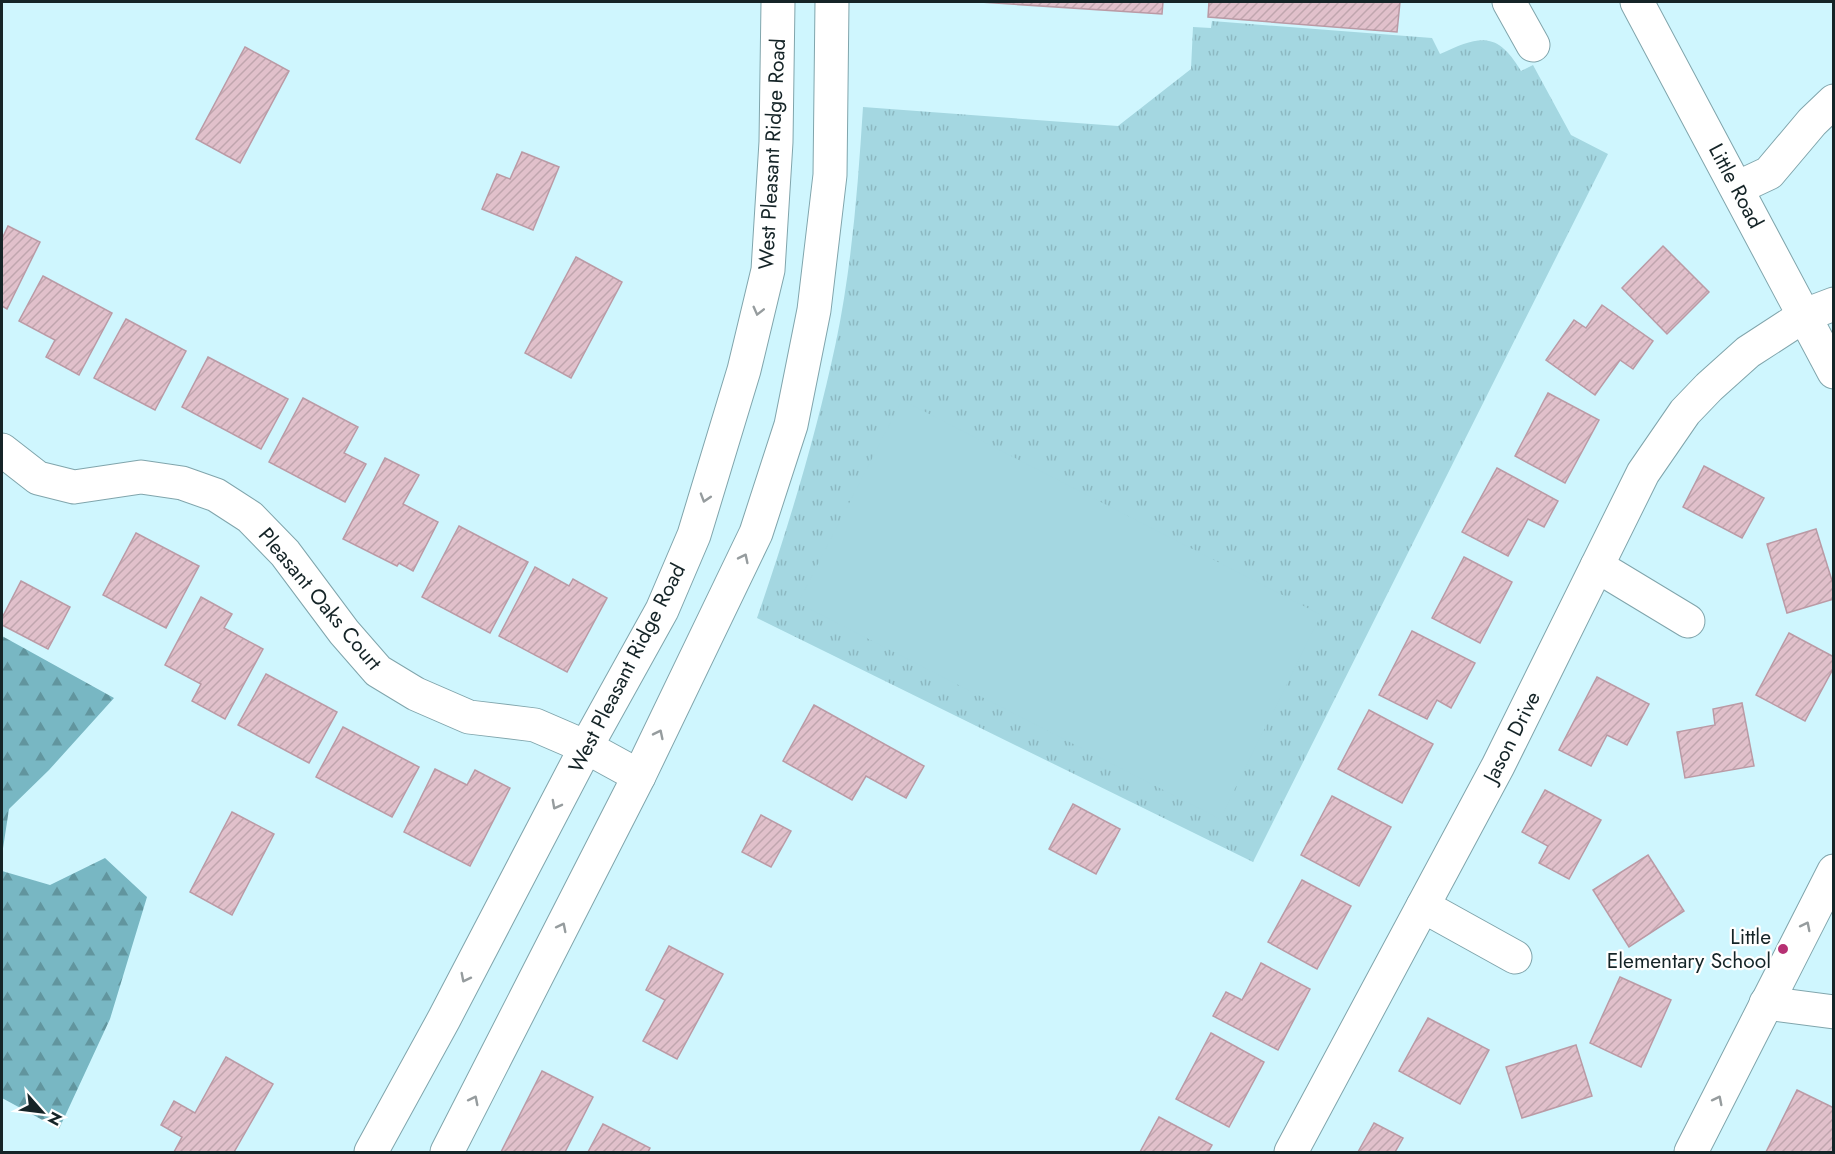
<svg xmlns="http://www.w3.org/2000/svg" width="1835" height="1154" font-family="Jost,sans-serif">
<defs>
<pattern id="grass-tufts" width="24" height="20" patternUnits="userSpaceOnUse" patternTransform="scale(1.5)"><rect width="24" height="20" fill="#a4d7e1"/><path d="M3 7l-1-3M5 7V3M7 7l1-3M15 17l-1-3M17 17v-4M19 17l1-3" fill="none" stroke="#8cb8c1"/></pattern>
<pattern id="forest-firs" width="22" height="20" patternUnits="userSpaceOnUse" patternTransform="scale(1.5)"><rect width="22" height="20" fill="#78b7c3"/><path d="M5 1l3.5 6h-7zM16 11l3.5 6h-7z" fill="#61959e"/></pattern>
<pattern id="building-hatch" width="6" height="6" patternUnits="userSpaceOnUse" patternTransform="scale(1.5)"><rect width="6" height="6" fill="#e1c0cb"/><path d="M-1 1l2-2M0 6l6-6M5 7l2-2" fill="none" stroke="#c0a5ae"/></pattern>
</defs>
<rect width="100%" height="100%" fill="#cff6fe"/>
<path fill="url(#grass-tufts)" d="M1212 21 1432 38 1440 54C1479 36 1497 30 1521 71L1533 65 1571 135 1608 154 1253 862 757 618C788 528 816 436 836 342 852 265 858 186 863 107L1118 126 1191 69 1193 27 1211 28Z"/>
<g fill="url(#forest-firs)">
<polygon points="2,636 114,698 49,770 9,809 2,855"/>
<polygon points="105,858 147,897 110,1019 59,1129 2,1098 2,871 50,885"/>
</g>
<polygon fill="#a4d7e1" points="902,400 1321,615 1220,819 798,603"/>
<g fill="url(#building-hatch)" stroke="#ba9aa5" stroke-width="1.5">
<polygon points="980,2 1163,2 1162,14"/>
<polygon points="1209,2 1400,2 1397,32 1208,17"/>
<polygon points="245,47 289,71 240,163 196,139"/>
<polygon points="522,152 559,167 533,230 482,209 497,174 510,179"/>
<polygon points="8,226 40,242 7,309 2,306 2,239"/>
<polygon points="1663,246 1709,292 1667,334 1622,288"/>
<polygon points="576,257 622,282 571,378 525,353"/>
<polygon points="43,276 112,313 79,375 46,357 55,340 19,321"/>
<polygon points="1602,305 1653,341 1633,369 1620,360 1595,395 1546,360 1574,320 1586,328"/>
<polygon points="126,319 186,351 155,410 94,378"/>
<polygon points="208,357 288,399 261,449 182,407"/>
<polygon points="1548,393 1599,420 1565,483 1515,456"/>
<polygon points="303,398 358,427 344,453 366,464 345,502 269,462"/>
<polygon points="385,458 419,475 403,504 438,522 413,571 399,563 397,566 343,539"/>
<polygon points="1704,466 1764,498 1742,538 1683,507"/>
<polygon points="1497,468 1558,501 1544,527 1528,519 1508,556 1462,532"/>
<polygon points="459,526 528,562 490,633 422,597"/>
<polygon points="1816,529 1834,587 1834,599 1787,613 1767,544"/>
<polygon points="136,533 199,566 166,628 103,595"/>
<polygon points="1464,557 1512,582 1480,643 1432,618"/>
<polygon points="535,567 569,586 573,579 607,598 567,672 499,636"/>
<polygon points="21,581 70,607 48,649 2,625 2,618"/>
<polygon points="201,597 232,614 224,628 263,649 225,719 192,701 201,684 165,665"/>
<polygon points="1412,631 1475,663 1451,708 1437,700 1427,719 1379,695"/>
<polygon points="1789,633 1834,657 1834,667 1805,721 1756,695"/>
<polygon points="266,674 337,712 309,763 238,725"/>
<polygon points="1597,677 1649,704 1627,745 1607,735 1591,766 1559,750"/>
<polygon points="1742,703 1754,766 1685,778 1677,732 1715,725 1713,709"/>
<polygon points="814,705 924,766 906,798 866,776 852,800 783,761"/>
<polygon points="1369,710 1433,744 1402,803 1338,769"/>
<polygon points="343,727 419,767 392,817 316,777"/>
<polygon points="435,769 467,785 475,770 510,788 470,866 404,832"/>
<polygon points="1545,790 1601,820 1569,879 1539,863 1548,846 1522,832"/>
<polygon points="1332,796 1391,827 1359,886 1301,855"/>
<polygon points="1073,804 1120,829 1096,874 1049,849"/>
<polygon points="232,812 274,834 232,915 190,892"/>
<polygon points="761,815 791,831 771,867 742,852"/>
<polygon points="1648,855 1684,911 1629,947 1593,890"/>
<polygon points="1302,880 1351,906 1317,969 1268,942"/>
<polygon points="669,946 723,974 677,1059 643,1041 665,1000 646,990"/>
<polygon points="1261,963 1310,989 1278,1050 1213,1016 1226,992 1242,1000"/>
<polygon points="1620,977 1671,1000 1641,1067 1590,1043"/>
<polygon points="1428,1018 1489,1050 1460,1104 1399,1071"/>
<polygon points="1211,1033 1264,1062 1229,1127 1176,1099"/>
<polygon points="1576,1045 1592,1096 1522,1118 1506,1067"/>
<polygon points="226,1057 273,1084 234,1152 174,1152 182,1137 161,1125 174,1101 195,1113"/>
<polygon points="542,1071 593,1097 565,1152 501,1152"/>
<polygon points="1797,1090 1834,1108 1834,1152 1766,1152"/>
<polygon points="1159,1117 1212,1145 1208,1152 1140,1152"/>
<polygon points="1374,1123 1403,1138 1395,1152 1358,1152"/>
<polygon points="603,1124 650,1148 648,1152 588,1152"/>
</g>
<g fill="none" stroke-linecap="round" stroke-linejoin="round">
<g stroke="#80a5ac" stroke-width="35">
<g id="minor">
<polyline points="1509,2 1533,45"/>
<polyline points="1637,2 1834,372"/>
<polyline points="1737,188 1769,173 1812,122 1834,101"/>
<polyline points="2,450 38,478 74,487 141,477 182,483 216,495 250,517 285,553 344,632 378,671 416,694 469,717 535,725 586,747 639,776"/>
<polyline points="1597,566 1688,621"/>
<polyline points="1423,906 1515,957"/>
<polyline points="1766,1003 1834,1012"/>
<polyline points="1291,1152 1498,766 1643,473 1685,412 1709,387 1748,352 1805,315 1834,304"/>
<polyline points="1691,1152 1834,871"/>
</g>
</g>
<g stroke="#80a5ac" stroke-width="35">
<g id="major">
<polyline points="371,1152 444,1019 586,747 662,610 694,535 744,370 768,270 776,142 778,2"/>
<polyline points="447,1152 639,776 756,533 791,425 814,310 830,175 832,2"/>
</g>
</g>
<use href="#minor" stroke="#fff" stroke-width="33"/>
<use href="#major" stroke="#fff" stroke-width="33"/>
</g>
<defs><path id="oneway-chevron" d="M-2-3.5L2.5 0L-2 3.5" fill="none" stroke-width="1.6" stroke-linecap="round" stroke-linejoin="round" transform="scale(1.5)"/></defs>
<g stroke="#969c9e">
<use href="#oneway-chevron" transform="translate(758 311) rotate(104)"/>
<use href="#oneway-chevron" transform="translate(705 498) rotate(107)"/>
<use href="#oneway-chevron" transform="translate(744 558) rotate(-64)"/>
<use href="#oneway-chevron" transform="translate(659 734) rotate(-64)"/>
<use href="#oneway-chevron" transform="translate(556 805) rotate(118)"/>
<use href="#oneway-chevron" transform="translate(1806 926) rotate(-63)"/>
<use href="#oneway-chevron" transform="translate(562 927) rotate(-63)"/>
<use href="#oneway-chevron" transform="translate(465 978) rotate(117)"/>
<use href="#oneway-chevron" transform="translate(474 1100) rotate(-63)"/>
<use href="#oneway-chevron" transform="translate(1718 1100) rotate(-63)"/>
</g>
<circle fill="#b63073" stroke="#fff" stroke-width="2" cx="1783" cy="949" r="6"/>
<g text-anchor="middle" dominant-baseline="central" stroke-width="4.5" stroke-linejoin="round" paint-order="stroke">
<g font-size="21" fill="#152427" stroke="#fff">
<text transform="translate(772 154) rotate(-87)">West Pleasant Ridge Road</text>
<text transform="translate(1736 186) rotate(62)">Little Road</text>
<text transform="translate(320 599) rotate(50)">Pleasant Oaks Court</text>
<text transform="translate(627 668) rotate(-63)">West Pleasant Ridge Road</text>
<text transform="translate(1512 737) rotate(-63)">Jason Drive</text>
</g>
<g font-size="21" fill="#152427" stroke="#fff" text-anchor="end">
<text x="1771" y="937">Little<tspan x="1771" dy="24">Elementary School</tspan></text>
</g>
</g>
<rect width="1835" height="1154" fill="none" stroke="#152427" stroke-width="6"/>
<g transform="translate(42 1112) rotate(118)" stroke="#ffffff" stroke-width="4.5" paint-order="stroke">
<path d="M0-4.5L10 22L0 15L-10 22Z" fill="#152427"/>
<text y="-9" font-size="16" font-weight="bold" text-anchor="middle" fill="#152427">N</text>
</g>
</svg>
